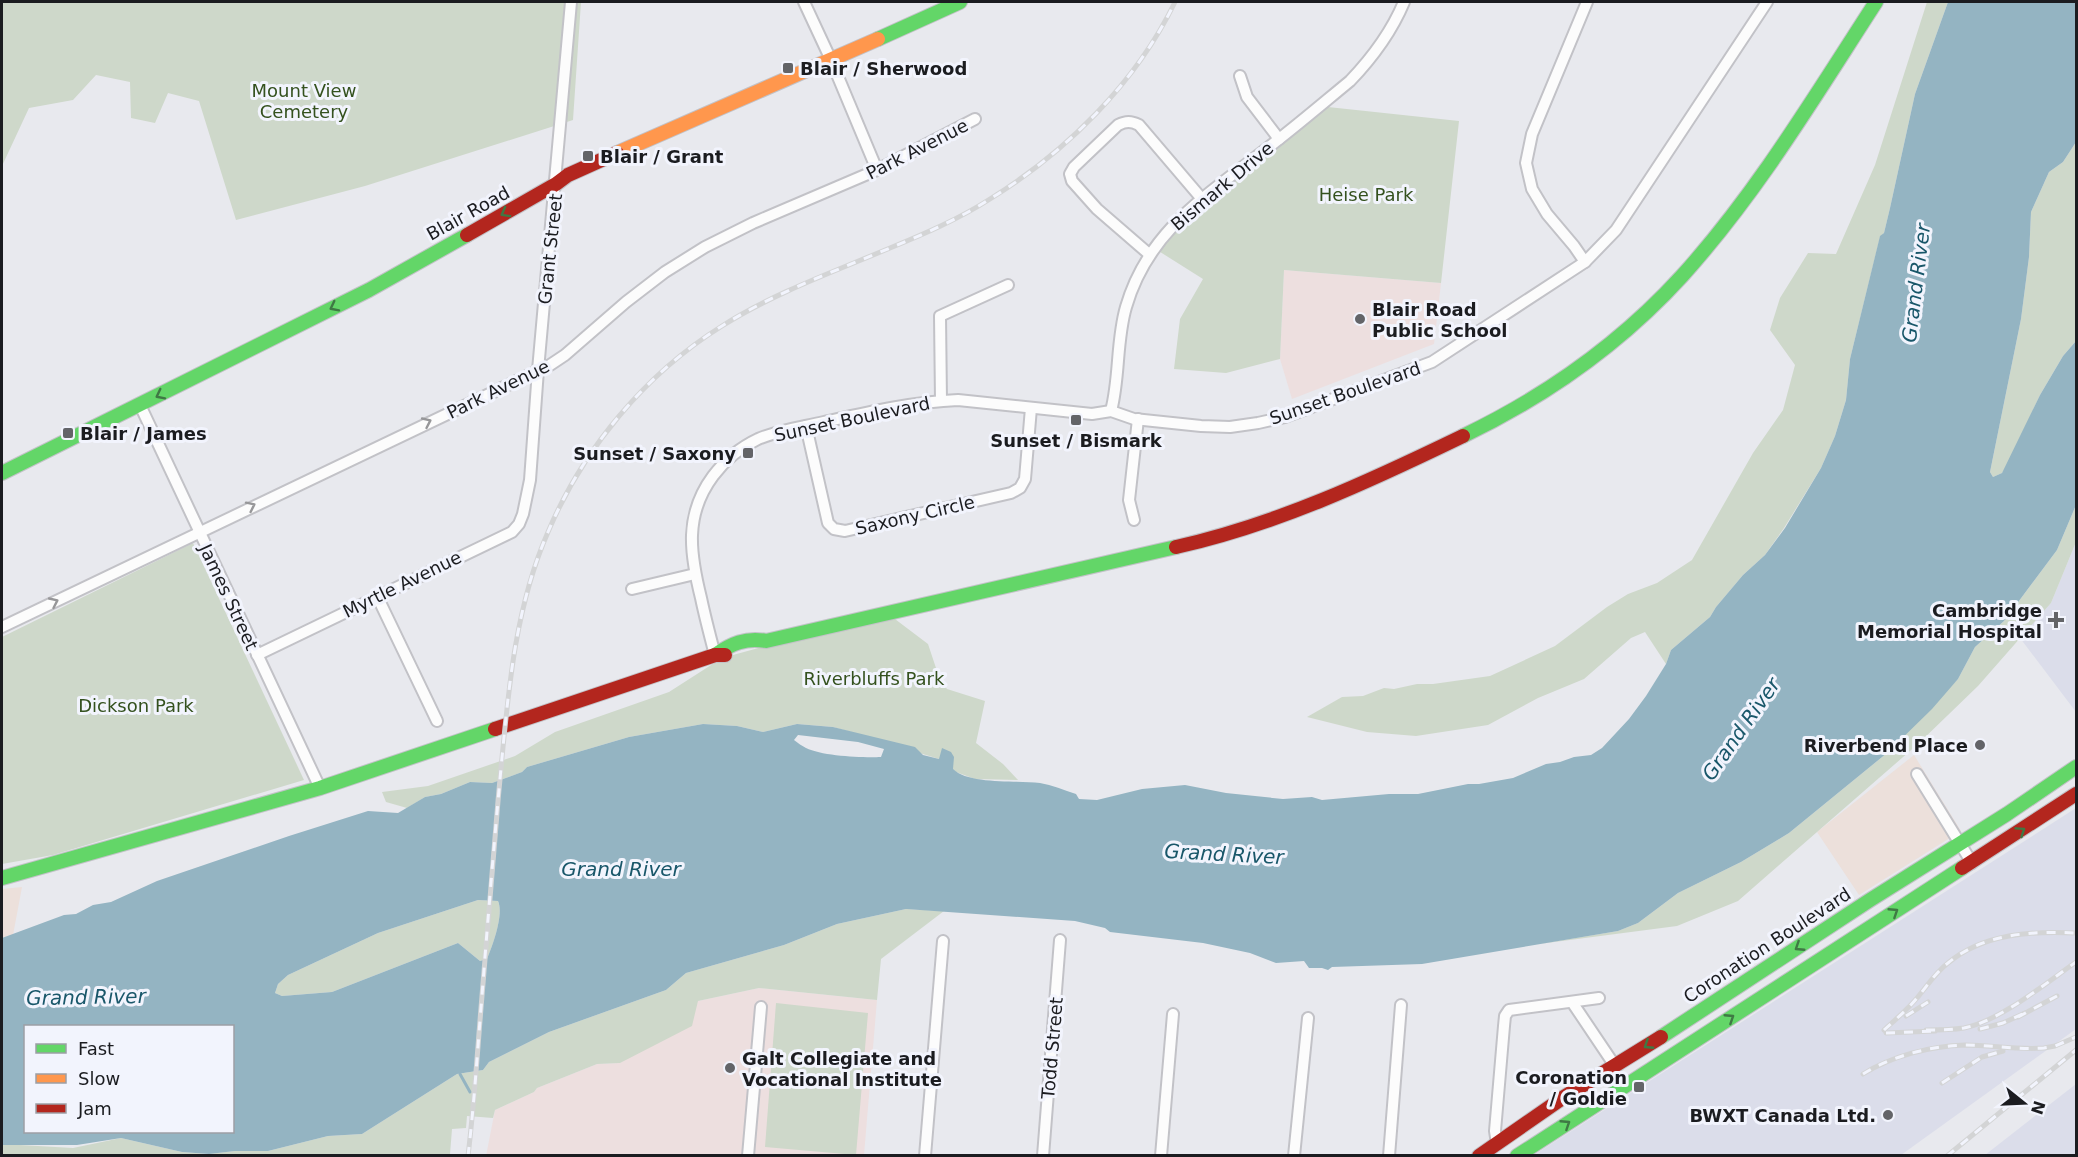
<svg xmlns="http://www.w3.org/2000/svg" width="2078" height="1157" font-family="'DejaVu Sans',sans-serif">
<rect width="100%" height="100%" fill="#e8e9ee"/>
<g fill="#ece0db">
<polygon points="1914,755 1961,831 1859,895 1817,832"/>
<polygon points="22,887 13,935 2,938 2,889"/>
</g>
<g fill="#dbddea">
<polygon points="2076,542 2076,712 2020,638 2051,603"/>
<polygon points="2076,808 2076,1029 1901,1155 1534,1155"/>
<polygon points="2076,1084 2076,1155 1985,1155"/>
</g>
<g fill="#eddfdf">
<polygon points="1284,270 1441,283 1434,344 1292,399 1280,359"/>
<polygon points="759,988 877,1000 864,1155 486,1156 495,1110 534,1092 537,1088 597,1064 620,1063 698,1001"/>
</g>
<g fill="#ced8ca">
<polygon points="2,2 581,2 573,120 365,186 236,220 199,101 168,93 155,123 131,118 130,82 96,75 73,100 29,108 2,166"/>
<polygon points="1927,2 1948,2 1915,94 1890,208 1884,233 1880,237 1850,359 1846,400 1835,436 1821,468 1784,528 1765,555 1743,575 1716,607 1710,617 1671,650 1666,664 1645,632 1631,638 1584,679 1538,698 1488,725 1416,736 1367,732 1307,717 1342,697 1363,696 1384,688 1394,689 1417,684 1433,684 1490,676 1555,646 1607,607 1628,594 1657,583 1692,560 1753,453 1783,410 1795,365 1770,330 1780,298 1808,253 1836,254 1875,165"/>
<polygon points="1328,107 1459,121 1441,283 1284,270 1280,359 1226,373 1174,369 1180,319 1203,279 1157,250 1207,203"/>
<polygon points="2076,142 2076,341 2063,356 2040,395 2009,462 2002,473 1993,477 1990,472 2021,319 2029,257 2031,212 2049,172 2063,162"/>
<polygon points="2076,505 2076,542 2051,603 1978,686 1918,744 1738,901 1677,926 1539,944 1618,931 1638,923 1678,893 1741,862 1789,833 1887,753 1958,679 1975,647 2004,621 2057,550"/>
<polygon points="193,543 304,780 53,855 2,864 2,637"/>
<polygon points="887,613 928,644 940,680 947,689 985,701 976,743 1003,764 1018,780 975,779 956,772 939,759 858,734 833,727 797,724 763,732 737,726 703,724 629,737 527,767 522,772 492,783 470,782 441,794 425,797 407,808 386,802 382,792 428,786 515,756 555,732 669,692 722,658"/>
<path d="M478 900 498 901C504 914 493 945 487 959L480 961 458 943 332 992 282 996 275 993 278 984 288 975 378 933Z"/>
<polygon points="906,909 944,911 881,959 877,1000 759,988 698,1001 692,1026 620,1063 597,1064 537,1088 534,1092 495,1110 493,1118 467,1116 466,1128 452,1129 450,1154 2,1156 2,1144 73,1148 121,1138 182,1152 208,1154 235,1151 268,1151 328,1136 362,1134 457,1074 483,1070 489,1062 549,1032 666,990 686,973 784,945 837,924"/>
<polygon points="776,1003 868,1013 856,1155 765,1147"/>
</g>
<path fill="#94b4c2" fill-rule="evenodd" d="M1948 2H2076V142L2063 162 2049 172 2031 212 2029 257 2021 319 1990 472 1993 477 2002 473 2040 395 2063 356 2076 341V505L2057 550 2004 621 1975 647 1958 679 1932 709 1887 753 1789 833 1741 862 1678 893 1638 923 1618 931 1422 964 1332 967 1328 970 1322 968H1309L1304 961 1276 963 1250 953 1203 943 1110 932 1105 928 1075 921 906 909 837 924 784 945 686 973 666 990 549 1032 489 1062 483 1070 457 1074 362 1134 328 1136 268 1151H235L209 1154 182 1152 121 1138 77 1145H2V938L64 915 76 914 93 905 111 902 157 881 289 836 368 811 398 813 425 797 441 794 470 782 492 783 522 772 527 767 629 737 703 724 737 726 763 732 797 724 833 727 915 747 923 755 939 759 942 748 951 752 954 757 953 769C969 785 1017 780 1040 783 1052 785 1064 790 1076 794L1079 799 1097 800 1142 789 1185 785 1226 793 1283 799 1312 797 1322 800 1389 794H1418L1468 784H1479L1513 778 1546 764 1560 762 1574 757 1591 755 1602 748 1629 719 1646 696 1666 664 1671 650 1710 617 1716 607 1743 575 1765 555 1785 528 1821 468 1835 436 1846 400 1850 359 1880 236 1884 233 1890 208 1915 94ZM798 735 858 742 884 749 881 757C863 758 822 756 806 748 802 746 798 743 794 740ZM478 900 498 901C504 914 493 945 487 959L480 961 458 943 332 992 282 996 275 993 278 984 288 975 378 933ZM26 1026H232V1132H26Z"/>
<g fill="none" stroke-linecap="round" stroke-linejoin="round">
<polyline stroke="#94b4c2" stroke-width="3" points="460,1074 470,1092"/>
<g stroke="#c2c2c7" stroke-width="14">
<g id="street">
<polyline points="804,2 831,60 877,170"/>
<polyline points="1240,76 1247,97 1279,139"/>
<path d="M1149 254 1097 209 1072 181 1070 174 1074 167 1118 125C1126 121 1131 121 1139 125L1202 199"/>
<polyline points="1585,262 1574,246 1547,214 1532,189 1526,163 1532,134 1587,2"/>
<polyline points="941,401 940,316 1008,285"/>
<polyline points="140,405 320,788"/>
<path d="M1111 411C1120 377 1116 341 1126 307 1148 231 1206 196 1265 150 1294 128 1322 104 1350 81 1373 57 1391 33 1404 2"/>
<polyline points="806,426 828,523 834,529 845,531 1011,493 1020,488 1025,479 1031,408"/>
<polyline points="1134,520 1129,500 1138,419"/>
<polyline points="632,589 695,574"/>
<polyline points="377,596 437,721"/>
<polyline points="2,627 550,365 565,355 626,302 665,272 705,247 753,223 877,170 975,119"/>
<polyline points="257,655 512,532 519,524 523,514 530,480 538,370 571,2"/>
<path d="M715 655C710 636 705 617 701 598 690 554 684 515 713 476 725 460 739 448 758 439 779 430 802 427 824 422 869 412 912 402 958 400L1092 414 1111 411 1134 419 1201 426 1230 427 1258 423 1285 417 1432 362 1585 262 1616 230 1767 2"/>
<polyline points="1917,774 1972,863"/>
<polyline points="1572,1002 1611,1060 1618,1065"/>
<polyline points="1497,1144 1495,1131 1504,1026 1505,1016 1509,1010 1599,998"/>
<polyline points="748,1156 761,1007"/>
<polyline points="925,1156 943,941"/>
<polyline points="1043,1156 1060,940"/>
<polyline points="1161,1156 1173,1014"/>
<polyline points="1294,1156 1308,1018"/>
<polyline points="1389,1156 1401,1005"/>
</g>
</g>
<g stroke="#c2c2c7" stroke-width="16">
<g id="fast">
<polyline points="878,39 960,2"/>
<path d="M1463 436C1544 397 1621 343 1682 276 1757 193 1815 96 1876 2"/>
<polyline points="2,473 369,290 467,235"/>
<path d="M715 655C731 644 746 637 766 641L1176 547"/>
<polyline points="2,878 320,788 495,729"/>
<polyline points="1661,1037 1870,900 2007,814 2076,767"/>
<polyline points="1517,1156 1962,868"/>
</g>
</g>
<g stroke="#c2c2c7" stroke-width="16">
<polyline id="slow" points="617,153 878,39"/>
</g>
<g stroke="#c2c2c7" stroke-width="16">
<g id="jam">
<polyline points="467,235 556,184 568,175 617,153"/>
<path d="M1176 547C1278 524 1370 481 1463 436"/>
<polyline points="495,729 715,655 725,655"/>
<polyline points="1962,868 2076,794"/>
<polyline points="1479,1156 1564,1097 1661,1037"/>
</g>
</g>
<use href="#street" stroke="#fcfcfc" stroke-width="10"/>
<use href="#fast" stroke="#63d668" stroke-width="14"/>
<use href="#slow" stroke="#ff974d" stroke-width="14"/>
<use href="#jam" stroke="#b3261e" stroke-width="14"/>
<g stroke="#d3d4d5" stroke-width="5">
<g id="rail">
<polyline points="1906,1016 1928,1002"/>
<polyline points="2018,1017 2057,996"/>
<polyline points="1980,1029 2003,1023 2025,1013"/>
<path d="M1884 1030C1895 1020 1907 1010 1917 998 1927 986 1936 972 1948 963 1984 933 2032 931 2076 933"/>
<path d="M1926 1030C1939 1030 1951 1030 1964 1028 2000 1021 2046 983 2076 962"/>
<polyline points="1886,1033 1935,1031"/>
<path d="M1863 1074C1892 1056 1930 1046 1965 1045 1991 1045 2017 1050 2044 1048L2055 1046 2076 1037"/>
<polyline points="1942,1083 1982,1057 2003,1051"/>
<path d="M468 1156C474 1106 477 1057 481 1008 487 931 493 855 500 779 508 695 514 610 548 532 583 449 645 374 722 326 774 293 833 272 890 248 924 234 959 219 990 199 1066 152 1136 83 1175 2"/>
<polyline points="1947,1156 2076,1050"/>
</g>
</g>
<use href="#rail" stroke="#f2f4fd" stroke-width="3" stroke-dasharray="9" stroke-linecap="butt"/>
</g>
<defs><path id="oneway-chevron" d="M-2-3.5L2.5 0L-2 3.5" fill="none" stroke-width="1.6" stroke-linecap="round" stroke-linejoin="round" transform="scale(1.5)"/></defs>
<g stroke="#3f7944">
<use href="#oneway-chevron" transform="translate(505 213) rotate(151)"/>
<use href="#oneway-chevron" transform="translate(334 307) rotate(153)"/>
<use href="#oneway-chevron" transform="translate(160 395) rotate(153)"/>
<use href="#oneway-chevron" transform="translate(2021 831) rotate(-34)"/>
<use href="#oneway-chevron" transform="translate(1894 912) rotate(-33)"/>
<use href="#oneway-chevron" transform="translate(1799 947) rotate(147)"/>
<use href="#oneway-chevron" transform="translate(1730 1018) rotate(-33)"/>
<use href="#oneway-chevron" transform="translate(1648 1045) rotate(147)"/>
<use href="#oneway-chevron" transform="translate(1566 1124) rotate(-33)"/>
</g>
<g stroke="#979799">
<use href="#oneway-chevron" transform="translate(427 422) rotate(-25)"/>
<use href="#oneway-chevron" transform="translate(251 506) rotate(-26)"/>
<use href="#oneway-chevron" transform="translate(54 602) rotate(-25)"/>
</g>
<g fill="#636468" stroke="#f2f4fd" stroke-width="2">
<rect x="782" y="62" width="12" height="12" rx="3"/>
<rect x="582" y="150" width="12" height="12" rx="3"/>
<circle cx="1360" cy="319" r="6"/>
<rect x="1070" y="414" width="12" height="12" rx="3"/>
<rect x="62" y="427" width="12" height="12" rx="3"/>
<rect x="742" y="447" width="12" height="12" rx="3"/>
<path d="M2053 611h6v6h6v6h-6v6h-6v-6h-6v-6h6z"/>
<circle cx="1980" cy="745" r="6"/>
<circle cx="730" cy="1068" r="6"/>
<rect x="1633" y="1081" width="12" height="12" rx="3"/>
<circle cx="1888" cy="1115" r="6"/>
</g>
<g text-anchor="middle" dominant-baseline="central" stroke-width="6" stroke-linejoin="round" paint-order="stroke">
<g font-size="18" font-weight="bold" fill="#1b1c20" stroke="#f2f4fd" text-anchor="start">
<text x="800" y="68">Blair / Sherwood</text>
<text x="600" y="156">Blair / Grant</text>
<text x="1372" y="309">Blair Road<tspan x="1372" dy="21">Public School</tspan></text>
<text x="80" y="433">Blair / James</text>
<text x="1076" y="440" text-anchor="middle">Sunset / Bismark</text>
<text x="736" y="453" text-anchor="end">Sunset / Saxony</text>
<text x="2042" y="610" text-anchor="end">Cambridge<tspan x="2042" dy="21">Memorial Hospital</tspan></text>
<text x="1968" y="745" text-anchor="end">Riverbend Place</text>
<text x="742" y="1058">Galt Collegiate and<tspan x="742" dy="21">Vocational Institute</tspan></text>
<text x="1627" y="1077" text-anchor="end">Coronation<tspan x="1627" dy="21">/ Goldie</tspan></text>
<text x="1876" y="1115" text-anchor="end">BWXT Canada Ltd.</text>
</g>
<g font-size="18" fill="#34511e" stroke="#f2f4fd">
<text x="304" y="90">Mount View<tspan x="304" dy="21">Cemetery</tspan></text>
<text x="1366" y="194">Heise Park</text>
<text x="874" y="678">Riverbluffs Park</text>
<text x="136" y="705">Dickson Park</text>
</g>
<g font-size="18" fill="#1b1c20" stroke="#f2f4fd">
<text transform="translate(917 149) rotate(-27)">Park Avenue</text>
<text transform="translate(1222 186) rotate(-40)">Bismark Drive</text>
<text transform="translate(468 213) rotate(-29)">Blair Road</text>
<text transform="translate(550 249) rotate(-84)">Grant Street</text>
<text transform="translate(498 389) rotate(-26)">Park Avenue</text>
<text transform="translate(1345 393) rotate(-19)">Sunset Boulevard</text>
<text transform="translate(852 419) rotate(-12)">Sunset Boulevard</text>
<text transform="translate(915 515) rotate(-13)">Saxony Circle</text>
<text transform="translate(402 584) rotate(-26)">Myrtle Avenue</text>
<text transform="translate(229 597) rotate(65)">James Street</text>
<text transform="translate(1767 945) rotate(-33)">Coronation Boulevard</text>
<text transform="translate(1052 1048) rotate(-85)">Todd Street</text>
</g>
<g font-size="20" font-style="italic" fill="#19576a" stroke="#f2f4fd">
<text transform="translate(1916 283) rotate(-83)">Grand River</text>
<text transform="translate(1741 729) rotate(-55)">Grand River</text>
<text transform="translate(1224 854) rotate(3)">Grand River</text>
<text x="621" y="869">Grand River</text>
<text transform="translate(86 997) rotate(-1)">Grand River</text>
</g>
</g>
<rect width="2078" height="1157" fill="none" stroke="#1b1c20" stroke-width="6"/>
<rect x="24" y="1025" width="210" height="108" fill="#f2f4fd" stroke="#9c9ea5" stroke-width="1.5"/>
<rect x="36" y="1044" width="30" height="9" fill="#63d668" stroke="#9c9ea5" stroke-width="1.5"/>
<text x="78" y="1055" font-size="18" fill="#1b1c20">Fast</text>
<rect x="36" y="1074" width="30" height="9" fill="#ff974d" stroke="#9c9ea5" stroke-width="1.5"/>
<text x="78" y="1085" font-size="18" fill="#1b1c20">Slow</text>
<rect x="36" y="1104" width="30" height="9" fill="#b3261e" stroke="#9c9ea5" stroke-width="1.5"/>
<text x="78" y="1115" font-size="18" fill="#1b1c20">Jam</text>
<g transform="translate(2024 1103) rotate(108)" stroke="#f2f4fd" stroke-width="4.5" paint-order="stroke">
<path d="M0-4.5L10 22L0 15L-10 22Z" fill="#1b1c20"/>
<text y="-9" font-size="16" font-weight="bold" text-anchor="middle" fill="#1b1c20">N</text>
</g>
</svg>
